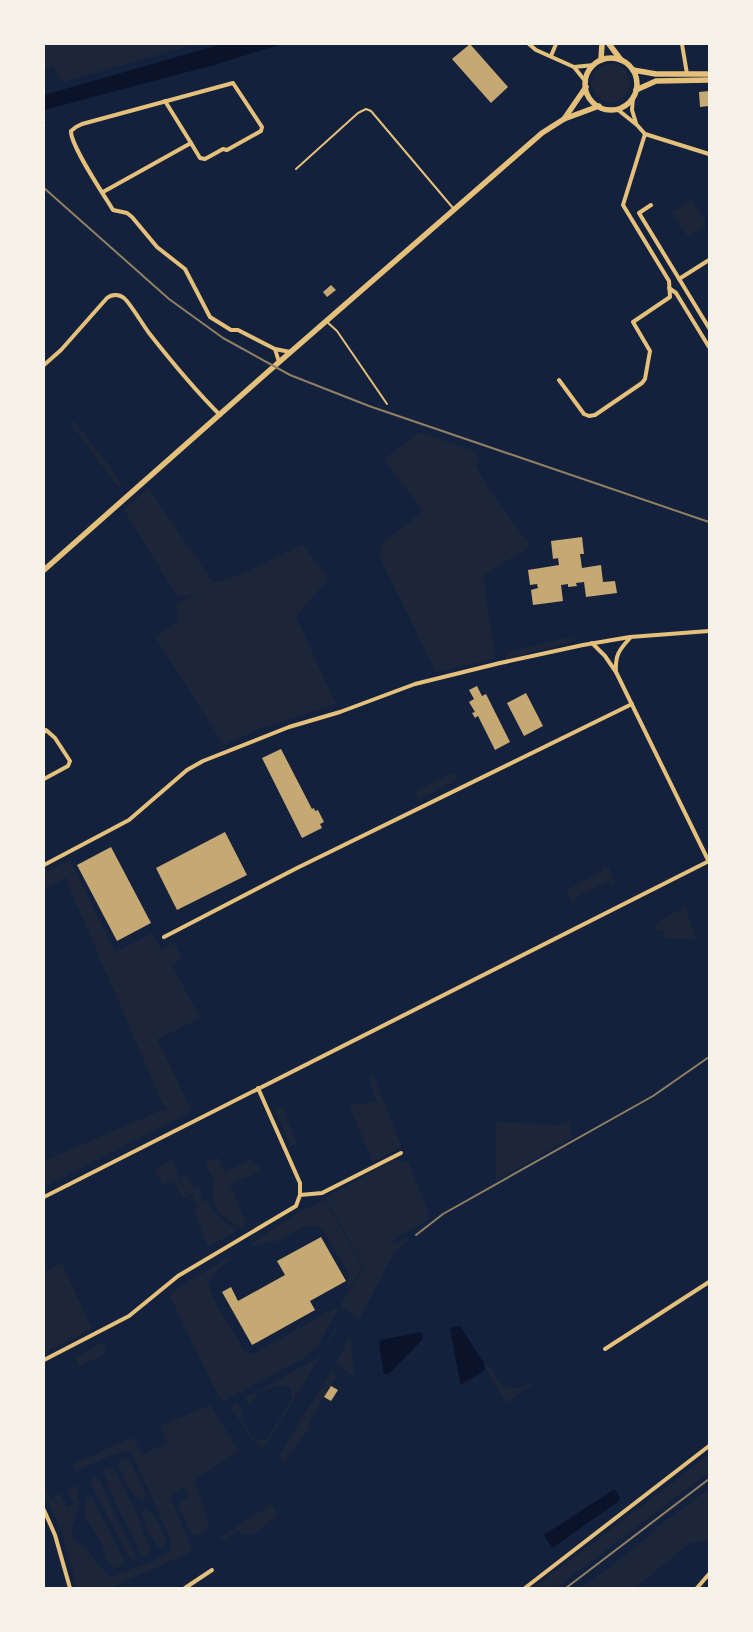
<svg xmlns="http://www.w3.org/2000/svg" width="753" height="1632" font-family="Karla,sans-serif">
<rect width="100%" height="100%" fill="#14213d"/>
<g fill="#1d2539">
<polygon points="44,44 196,44 62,82 53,66 44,71"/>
<circle cx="611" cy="83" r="19"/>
<polygon points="692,200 707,225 688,237 672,212"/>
<polygon points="74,421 116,475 122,489 116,484 71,424"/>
<polygon points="420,432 471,450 480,457 476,465 486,485 530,546 483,576 495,658 436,672 379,556 384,542 423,511 384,459"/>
<path d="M148 488 213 582C237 580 280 555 303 544L328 579 296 617 336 704 258 729 224 745 155 637 178 622 177 604 197 594 177 596 124 510Z"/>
<polygon points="575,636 575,641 507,659 505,653"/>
<polygon points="454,772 458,779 419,800 414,792"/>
<polygon points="70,860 115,952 153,933 161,950 175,943 182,959 172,965 200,1018 157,1039 192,1111 44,1187 44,1161 162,1110 163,1112 167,1110 166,1107 164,1107 67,882 69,881 68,877 44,889 44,872"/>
<polygon points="603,866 609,868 615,883 612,884 609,881 575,897 575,904 572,903 565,886 567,885 569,889 602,871"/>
<polygon points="685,907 696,939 665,939 664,931 654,930 653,927 657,926 661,920"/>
<polygon points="372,1072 402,1147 373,1162 349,1105 376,1102 370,1079"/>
<polygon points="282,1106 297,1143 290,1146 275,1109"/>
<polygon points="571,1121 571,1138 496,1181 496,1122 560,1125"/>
<polygon points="218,1157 224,1172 250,1160 263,1170 230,1184 247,1225 242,1228 221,1215 212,1199 214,1191 212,1184 215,1182 205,1163"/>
<polygon points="395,1159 409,1164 431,1218 391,1241 393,1245 412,1235 393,1254 359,1320 340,1306 364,1267 325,1198"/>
<polygon points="172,1160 187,1197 183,1199 174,1180 163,1185 155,1169"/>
<polygon points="186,1174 193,1188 199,1186 202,1201 205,1200 222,1221 238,1230 208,1247 194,1211 198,1208 192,1195 187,1196 180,1177"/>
<polygon points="325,1200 363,1267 348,1290 349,1275 325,1233 317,1226 305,1226 280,1240 253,1246 251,1244 300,1211"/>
<polygon points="229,1257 230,1259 212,1276 208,1286 215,1302 245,1352 253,1354 333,1309 338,1309 318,1346 301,1360 223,1401 218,1395 169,1295 181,1286"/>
<polygon points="62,1263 92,1329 46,1351 44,1346 44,1272"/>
<polygon points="336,1327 338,1328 264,1448 252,1440 233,1410 231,1407 233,1404 237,1403 243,1410 241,1419 248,1428 251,1436 258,1441 267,1439 292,1398 290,1388 281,1385 258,1392 251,1404 248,1405 245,1398 313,1361 320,1355"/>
<polygon points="349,1339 351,1340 355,1377 335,1364"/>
<polygon points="102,1342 107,1353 78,1367 76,1357"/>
<path d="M486 1365H489C492 1371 496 1377 500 1382 513 1396 534 1382 547 1375L506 1403 485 1367Z"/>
<polygon points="331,1372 337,1375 310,1421 309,1429 284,1461 278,1457"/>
<path d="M210 1405 239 1451 194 1480 208 1520 207 1530 196 1536 191 1534 178 1505 180 1501 189 1496 185 1487 170 1496 193 1551 110 1588H77L61 1530 44 1494V1486L52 1499 60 1493 67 1507 74 1504 67 1490 77 1485 79 1504 77 1514 72 1526 73 1538C87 1546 98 1565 110 1577L150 1562 171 1551V1541L132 1453 122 1451 76 1471 73 1464 133 1437 142 1455 167 1443 160 1426Z"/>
<polygon points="709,1455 709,1472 556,1588 533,1588"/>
<path d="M126 1458 130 1460 145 1493 144 1500C130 1498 124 1476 118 1464L120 1460Z"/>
<polygon points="108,1468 113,1468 117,1474 138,1517 150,1550 150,1554 145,1557 141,1556 132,1534 122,1517 103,1471"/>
<polygon points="92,1477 96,1477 100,1480 117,1519 136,1557 135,1561 132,1559 126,1551 90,1482"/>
<polygon points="709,1489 709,1540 690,1543 635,1588 582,1588 634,1549 658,1527"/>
<polygon points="86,1498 92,1498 124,1560 123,1566 114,1568 106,1561 101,1542 84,1515"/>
<polygon points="272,1504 278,1515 257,1532 248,1535 236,1531 228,1540 218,1539"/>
<path d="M144 1509C157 1514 163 1531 166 1543L163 1548 158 1547 147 1529 141 1512Z"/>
</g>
<g fill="#0b132b">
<polygon points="222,44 282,44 214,65 44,110 44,95"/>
<polygon points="460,1326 484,1363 485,1370 462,1384 460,1383 450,1328"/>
<polygon points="421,1332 423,1338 422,1340 389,1374 384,1374 379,1345 380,1340"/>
<polygon points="613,1490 616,1490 620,1497 618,1502 552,1548 544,1535"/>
</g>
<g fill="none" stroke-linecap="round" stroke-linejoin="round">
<polyline stroke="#0b132b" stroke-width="2" points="44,123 46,123"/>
</g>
<g fill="#c6a872">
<polygon points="470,44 508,87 491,103 452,59"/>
<polygon points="709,91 709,106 700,107 699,92"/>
<polygon points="331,285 336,290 327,297 323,292"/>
<polygon points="582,537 584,554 580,554 582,568 601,565 603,582 615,581 617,593 586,597 584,582 576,583 577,586 568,587 568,584 561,585 563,601 533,605 531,590 538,588 537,584 530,585 528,570 559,565 558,558 553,559 551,541"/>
<polygon points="477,686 482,696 486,694 510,742 495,750 478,716 475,718 472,713 475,712 469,702 474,699 469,690"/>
<polygon points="526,693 543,726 524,736 507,703"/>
<polygon points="281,749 312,809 314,808 315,811 318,810 324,822 320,824 322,828 302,838 262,758"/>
<polygon points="225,832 247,875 177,910 156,868"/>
<polygon points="111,847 151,923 117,941 77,865"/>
<polygon points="321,1237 346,1281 310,1301 315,1310 252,1345 222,1292 231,1287 238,1301 285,1275 277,1261"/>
<polygon points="331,1386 338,1390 331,1401 324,1397"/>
</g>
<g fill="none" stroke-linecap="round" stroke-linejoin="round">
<g stroke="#e5c07b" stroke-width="2">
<polyline points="296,169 358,113 366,109 371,111 453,208"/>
<polyline points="326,321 337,331 387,404"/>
</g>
<g stroke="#e5c07b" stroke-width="4">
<polyline points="529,44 536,50 574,67 586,82"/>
<polyline points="682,44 687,74"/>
<polyline points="551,56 556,44"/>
<polyline points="574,67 594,65"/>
<polyline points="633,97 632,110 636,123"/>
<polyline points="165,101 191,143"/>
<polyline points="617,109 637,125 645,134 709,154"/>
<path d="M103 192 191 143 200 158 205 159 223 149 227 150 261 131 262 127 233 83 82 124 76 127 71 131C70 145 104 195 113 210L127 213 132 217 157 247 185 269 210 317 231 330H238L275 349 279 362"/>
<polyline points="651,205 639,213 709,328"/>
<polyline points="679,279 709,260"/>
<polyline points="669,288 676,293 709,347"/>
<polyline points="275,349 290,352"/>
<path d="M44 365 61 350 107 298C112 294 119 294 124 298 130 303 143 325 149 333 171 361 194 389 220 415"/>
<polyline points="559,380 584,414 589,416 595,415 642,383 645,379 650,351 633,322 670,297 669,281 623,205 645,134"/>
<path d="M630 638C619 650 615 655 616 672L709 862"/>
<polyline points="592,643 605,656 616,672"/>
<polyline points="44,732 46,730 55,738 70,761 68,766 44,779"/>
<polyline points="44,865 129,820 187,770 203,761 289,727 340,712 415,684 500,663 583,645 630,637 709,631"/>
<polyline points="164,937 297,868 632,704"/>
<polyline points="300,1195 322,1193 401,1153"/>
<polyline points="44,1197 709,861"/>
<polyline points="605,1349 709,1282"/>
<polyline points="44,1360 129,1316 178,1276 296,1206 300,1195 300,1183 258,1088"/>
<polyline points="44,1510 55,1535 70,1588"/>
<polyline points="185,1588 212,1570"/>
<polyline points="525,1588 709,1446"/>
<polyline points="697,1588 709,1574"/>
</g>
<g stroke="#e5c07b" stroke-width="5.5">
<polyline points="609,44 621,60"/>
<circle cx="611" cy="84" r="26"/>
<polyline points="601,60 602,44"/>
<polyline points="633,70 656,74 709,74"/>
<polyline points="636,90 656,81 709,80"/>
<polyline points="564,119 586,87"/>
<polyline points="44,570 270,370 542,133 564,119 599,106"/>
</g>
<g stroke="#918062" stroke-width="2">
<polyline points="44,188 169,299 223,338 290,375 369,406 709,522"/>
<polyline points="416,1235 443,1214 653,1096 709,1057"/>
<polyline points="566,1588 709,1479"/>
</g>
</g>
<rect width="753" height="1632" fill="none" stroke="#f6f1e7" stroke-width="90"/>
</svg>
